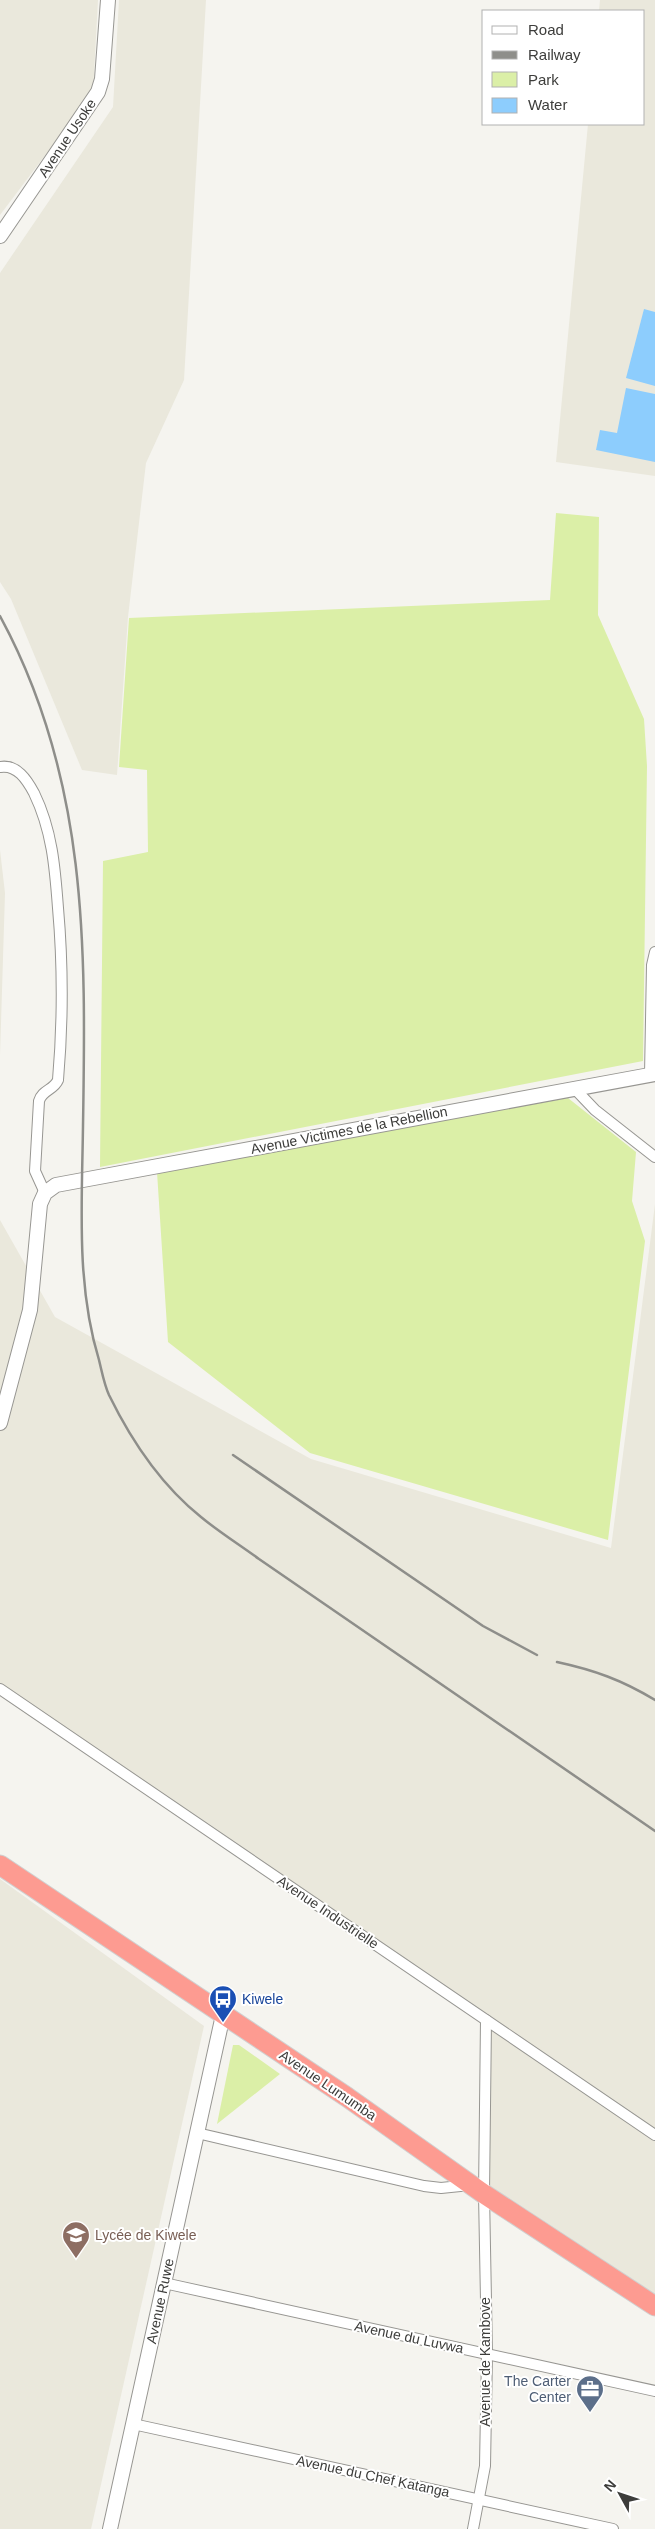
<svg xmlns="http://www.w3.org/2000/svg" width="655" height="2529" font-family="Arial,sans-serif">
<rect width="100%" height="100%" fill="#f5f4ef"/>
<g fill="#eae8dc">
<polygon points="0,0 98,0 93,92 0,215"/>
<polygon points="119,0 206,0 184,380 146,463 128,617 117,775 82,770 11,599 0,582 0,273 113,107"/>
<polygon points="600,0 655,0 655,476 556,462 588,124 644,124 644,11 599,11"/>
<polygon points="0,850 5,893 0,1056"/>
<polygon points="655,1204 655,2300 488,2186 485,2021 0,1696 0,1220 55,1317 311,1459 611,1548"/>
<polygon points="0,1879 204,2026 91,2529 0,2529"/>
</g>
<g fill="#dbefa7">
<polygon points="556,513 599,517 598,615 644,719 647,766 643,1061 100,1167 103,861 148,852 147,770 119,767 129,618 550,600"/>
<polygon points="568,1098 636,1152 632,1201 645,1241 608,1540 310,1453 168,1342 157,1172"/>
<polygon points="233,2045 239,2045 280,2074 217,2124"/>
</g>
<g fill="#8dcdfd">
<polygon points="644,309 655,312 655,386 626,378"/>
<polygon points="626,388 655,394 655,462 596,450 600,430 617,433"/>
</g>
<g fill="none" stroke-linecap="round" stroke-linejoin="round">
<g stroke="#979692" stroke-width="12">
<g id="street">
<path d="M0 767C17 764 27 780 34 793 52 830 55 867 58 908 63 965 63 1022 58 1080 54 1090 42 1090 39 1101L35 1171 45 1193"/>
<polyline points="650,1075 652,965 655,952"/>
<polyline points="574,1088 595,1110 655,1157"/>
<polyline points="0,1689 655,2135"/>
<polyline points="197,2133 424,2186 441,2188 470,2185"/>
<polyline points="164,2283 655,2391"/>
<polyline points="133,2424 613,2529"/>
<polyline points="473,2529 485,2466 487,2354 484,2194 486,2020"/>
</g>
</g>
<g stroke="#979692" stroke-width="16">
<g id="secondary">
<polyline points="0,236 98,92 102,79 108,0"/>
<polyline points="0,1423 30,1310 40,1204 45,1193 56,1185 655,1074"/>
<polyline points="110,2529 223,2015"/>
</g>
</g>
<g stroke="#d0d0d0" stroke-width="21">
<polyline id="highway" points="0,1865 347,2097 484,2194 655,2306"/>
</g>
<use href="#street" stroke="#fff" stroke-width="10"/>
<use href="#secondary" stroke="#fff" stroke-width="14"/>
<use href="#highway" stroke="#fd9b91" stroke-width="19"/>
<g stroke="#8e8e8a" stroke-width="2.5">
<path d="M0 616C88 778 86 946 83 1126 82 1204 76 1285 99 1360 102 1372 104 1384 109 1395 131 1440 161 1485 201 1517 219 1532 240 1545 259 1559L655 1831"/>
<polyline points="233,1455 483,1626 537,1655"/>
<path d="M557 1662C594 1670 622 1680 655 1700"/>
</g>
</g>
<defs>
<g id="bus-pin" transform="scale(1.4375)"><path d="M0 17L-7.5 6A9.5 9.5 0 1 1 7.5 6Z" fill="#1a4fb4" stroke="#fff"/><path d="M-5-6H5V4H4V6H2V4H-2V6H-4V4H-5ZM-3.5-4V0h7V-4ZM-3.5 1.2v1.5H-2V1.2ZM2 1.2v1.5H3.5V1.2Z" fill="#fff"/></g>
<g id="school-pin" transform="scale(1.4375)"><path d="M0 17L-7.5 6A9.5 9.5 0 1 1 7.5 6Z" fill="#8d6e63" stroke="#fff"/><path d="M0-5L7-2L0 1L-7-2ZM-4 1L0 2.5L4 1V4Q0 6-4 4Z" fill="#fff"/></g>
<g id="office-pin" transform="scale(1.4375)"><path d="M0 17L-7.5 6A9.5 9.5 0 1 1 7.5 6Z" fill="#5c6f8a" stroke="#fff"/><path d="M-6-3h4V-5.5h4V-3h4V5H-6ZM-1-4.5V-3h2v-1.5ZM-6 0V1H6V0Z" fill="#fff"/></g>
</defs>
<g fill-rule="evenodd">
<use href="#bus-pin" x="223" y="1999"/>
<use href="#school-pin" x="76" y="2235"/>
<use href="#office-pin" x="590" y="2389"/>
</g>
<g text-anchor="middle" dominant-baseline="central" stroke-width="4" stroke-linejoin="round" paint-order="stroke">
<g font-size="14" fill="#3d3d3b" stroke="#fff">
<text transform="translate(67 138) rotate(-56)">Avenue Usoke</text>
<text transform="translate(349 1130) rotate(-11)">Avenue Victimes de la Rebellion</text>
<text transform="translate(328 1912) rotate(34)">Avenue Industrielle</text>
<text transform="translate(328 2085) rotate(34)">Avenue Lumumba</text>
<text transform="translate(160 2301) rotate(-78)">Avenue Ruwe</text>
<text transform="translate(409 2337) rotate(12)">Avenue du Luvwa</text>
<text transform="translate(485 2362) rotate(-90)">Avenue de Kambove</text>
<text transform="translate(373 2476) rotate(12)">Avenue du Chef Katanga</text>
</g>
<g font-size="14" fill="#164399" stroke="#fff" text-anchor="start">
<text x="242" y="1999">Kiwele</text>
</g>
<g font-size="14" fill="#785e54" stroke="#fff" text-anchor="start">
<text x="95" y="2235">Lycée de Kiwele</text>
</g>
<g font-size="14" fill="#4e5e75" stroke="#fff" text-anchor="end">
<text x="571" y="2381">The Carter<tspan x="571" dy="16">Center</tspan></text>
</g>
</g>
<rect x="482" y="10" width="162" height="115" fill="#ffffff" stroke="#b1b1b1"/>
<rect x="492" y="26" width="25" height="8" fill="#ffffff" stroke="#b1b1b1"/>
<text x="528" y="35" font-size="15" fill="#3d3d3b">Road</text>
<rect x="492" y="51" width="25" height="8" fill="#8e8e8a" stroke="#b1b1b1"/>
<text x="528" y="60" font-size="15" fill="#3d3d3b">Railway</text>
<rect x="492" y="72" width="25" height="15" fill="#dbefa7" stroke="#b1b1b1"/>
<text x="528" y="85" font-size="15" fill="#3d3d3b">Park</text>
<rect x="492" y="98" width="25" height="15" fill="#8dcdfd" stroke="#b1b1b1"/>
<text x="528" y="110" font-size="15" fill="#3d3d3b">Water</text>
<g transform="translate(620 2494) rotate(310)" stroke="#ffffff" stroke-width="4" paint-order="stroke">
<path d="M0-4L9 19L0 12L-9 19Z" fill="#3d3d3b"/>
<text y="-8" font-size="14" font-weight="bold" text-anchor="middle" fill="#3d3d3b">N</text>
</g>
</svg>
